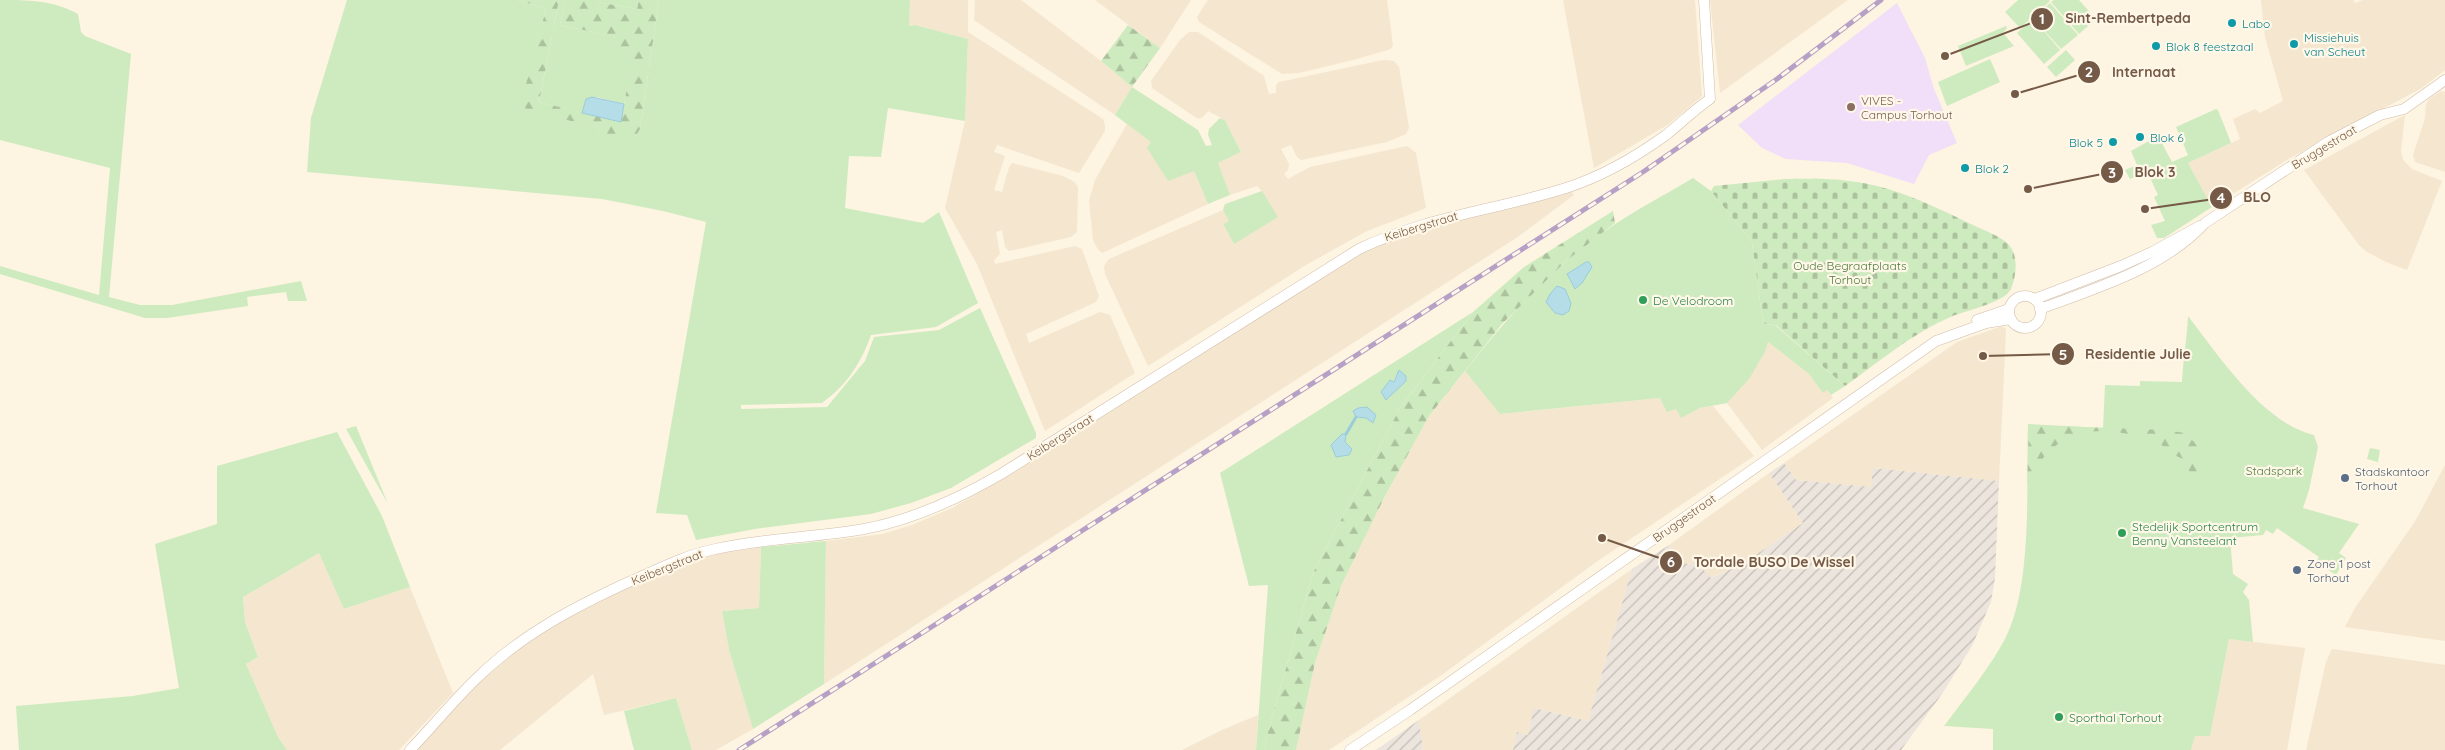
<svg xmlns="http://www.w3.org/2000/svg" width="2445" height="750" font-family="Quicksand,sans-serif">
<defs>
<pattern id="industrial-furrows" width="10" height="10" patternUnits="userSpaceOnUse" patternTransform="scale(1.25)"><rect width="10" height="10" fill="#ece5dd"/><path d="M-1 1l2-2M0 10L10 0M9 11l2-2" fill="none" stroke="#c4bdb5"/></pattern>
<pattern id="forest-firs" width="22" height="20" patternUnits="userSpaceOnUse" patternTransform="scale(1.25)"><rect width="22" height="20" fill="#ceebbf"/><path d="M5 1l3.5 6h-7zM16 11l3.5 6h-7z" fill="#acc19d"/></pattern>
<pattern id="cemetery-stones" width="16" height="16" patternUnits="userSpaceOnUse" patternTransform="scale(1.25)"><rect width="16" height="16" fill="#ceebbf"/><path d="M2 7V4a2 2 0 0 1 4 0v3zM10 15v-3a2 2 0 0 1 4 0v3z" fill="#acc19d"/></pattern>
</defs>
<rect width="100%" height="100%" fill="#fdf4e1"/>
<g fill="#f5e6cf">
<polygon points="910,0 968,0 968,32 1103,119 1105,125 1105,131 1079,173 997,145 994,152 1005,156 994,190 1002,192 1009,167 1012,163 1063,176 1075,182 1078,188 1077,232 1071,237 1009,251 1005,247 1002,230 996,232 1000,254 994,260 995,264 1075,246 1082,249 1099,296 1096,302 1026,334 1029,343 1100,312 1110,315 1135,373 1045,431 977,264 945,208 965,121 968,39 915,25 909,26"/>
<polygon points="975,0 1021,0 1101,61 1132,87 1115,115 974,20"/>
<polygon points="1095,0 1191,0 1160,48"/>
<polygon points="1208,0 1387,0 1393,45 1391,49 1357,59 1299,73 1282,74 1199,22 1197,17"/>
<polygon points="1563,0 1695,0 1702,96 1669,124 1594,168"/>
<polygon points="1710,0 1848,0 1720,93"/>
<polygon points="2261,0 2353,0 2355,3 2363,0 2445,0 2445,70 2422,88 2290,158 2212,207 2188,163 2240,139 2233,119 2255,109 2260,113 2283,101 2265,37"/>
<polygon points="1189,32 1198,32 1264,76 1269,94 1276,93 1276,85 1279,82 1383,60 1394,61 1399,67 1409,128 1406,134 1387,142 1301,160 1297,157 1291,145 1281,149 1289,164 1288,170 1284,174 1288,179 1310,167 1407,146 1416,153 1426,208 1365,232 1306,265 1148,366 1105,274 1104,266 1109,259 1223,210 1230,221 1223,224 1234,244 1262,191 1257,186 1230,195 1218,163 1241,152 1225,120 1208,111 1204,116 1199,119 1195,117 1152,88 1151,81 1180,40"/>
<polygon points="2441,91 2445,92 2445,172 2415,162 2413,155 2425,118 2426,104 2429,99"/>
<polygon points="2405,115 2401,151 2403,160 2412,169 2442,181 2407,270 2386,262 2367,252 2359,245 2304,170"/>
<polygon points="1127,124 1194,171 1208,204 1102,253 1097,248 1093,240 1089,201 1095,180"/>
<polygon points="1571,191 1574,195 1519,236 824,684 826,541 883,534 912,525 952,508 1003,479 1367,249 1426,227"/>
<polygon points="2002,326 2006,329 1999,481 1874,468 1871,487 1796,480 1784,463 1957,342"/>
<polygon points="1768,342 1809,374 1823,392 1827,390 1833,398 1762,450 1727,403 1762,358"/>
<polygon points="1465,371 1501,414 1660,398 1676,409 1681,417 1700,408 1713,406 1754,456 1599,560 1443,674 1329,750 1296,750 1315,663 1341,586 1384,498 1429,416"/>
<polygon points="2445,465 2445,641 2345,627 2355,608 2416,520"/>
<polygon points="1769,473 1803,523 1742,564 1710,578 1695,561 1690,565 1677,560 1669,545"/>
<polygon points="761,547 759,608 722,611 729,650 753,729 716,750 692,750 676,698 604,715 593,674 500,750 415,750 469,692 510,656 543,631 648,577 705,556"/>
<polygon points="319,553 345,609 410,587 453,693 399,750 287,750 278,737 246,664 258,657 245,622 243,597"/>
<polygon points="1632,569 1588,721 1535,708 1528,735 1517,733 1513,750 1423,750 1419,720"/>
<polygon points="2229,639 2305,648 2287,750 2191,750 2195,736 2210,736"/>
<polygon points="2332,649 2445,665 2445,750 2306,750 2326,662"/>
<polygon points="1258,715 1256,750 1182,750 1222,730"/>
</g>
<g fill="url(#industrial-furrows)">
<polygon points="1784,463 1796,480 1871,487 1873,468 1999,481 1995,578 1991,602 1972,646 1942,694 1901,750 1513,750 1517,732 1528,735 1534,708 1588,721 1632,569 1669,545 1677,560 1690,565 1695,561 1711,578 1742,564 1803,523 1769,473"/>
<polygon points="1419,720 1423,750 1376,750"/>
</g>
<polygon fill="#f1def9" points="1897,3 1925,58 1934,89 1957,143 1929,155 1914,184 1847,163 1786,159 1762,148 1738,125"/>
<g fill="#ceebbf">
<path d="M0 0C28 0 53 0 78 14L81 32 85 36 131 54 109 297 140 305H172L301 281 307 301H288L286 292 247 297 248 306 167 318H145L0 274V266L99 295 110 168 0 140Z"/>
<path d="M347 0H518L546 9 521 107 601 129 599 136 640 129 659 0H910L909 26 915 25 968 39 965 121 888 108 881 157 849 156 845 208 923 223 939 212 978 303 936 327 871 335C861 363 847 385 822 403L741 405V409L827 407 865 361 874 337 939 330 980 308 1036 433V438L951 488 911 503 871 514 755 529 696 540 687 515 656 513 706 222 663 211 602 199 307 172 311 118Z"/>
<polygon points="559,0 565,0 560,25 617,37 634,53 624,104 597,97 586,99 582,113 539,102"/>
<polygon points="597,0 639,0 637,9 597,2"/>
<polygon points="2018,0 2049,0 2050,1 2020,28 2005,12"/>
<polygon points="2054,0 2079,0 2096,19 2079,34 2051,2"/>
<polygon points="2050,3 2078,35 2061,49 2033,18"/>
<polygon points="2033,18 2060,50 2044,64 2017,33"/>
<polygon points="2006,26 2007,28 2003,33 2014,46 1966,66 1958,46"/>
<polygon points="2066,50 2075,60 2056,77 2047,67"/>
<polygon points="1990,59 2000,82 1947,106 1938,82"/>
<polygon points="1132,87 1198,130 1206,146 1212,145 1208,135 1209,129 1220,118 1225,120 1241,152 1218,163 1230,195 1208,204 1194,171 1168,181 1147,148 1151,142 1115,115"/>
<polygon points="2216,109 2218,110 2231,143 2188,163 2212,207 2164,238 2157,238 2151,225 2165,221 2154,197 2158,195 2147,171 2130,179 2125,170 2137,165 2131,151 2158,136 2172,162 2188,155 2176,127"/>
<path d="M1693 178 1711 191 1752 242 1763 323 1776 326 1845 386 1831 395 1827 390 1823 393 1809 374 1768 342 1765 352 1749 379 1727 403 1700 408 1681 418 1676 409 1667 412 1660 398 1500 414 1465 371C1507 318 1552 266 1608 229 1635 210 1665 195 1693 178Z"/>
<polygon points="1262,191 1278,217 1234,244 1223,224 1229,221 1223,210 1225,204"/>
<polygon points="1473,312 1400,408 1313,573 1267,735 1265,750 1256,750 1268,585 1249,586 1220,473"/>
<path d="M2188 316C2219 356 2263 423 2314 435L2318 447 2309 490 2303 508 2359 524 2339 553 2346 558 2336 575 2316 562 2319 557 2277 528 2273 534 2266 530 2263 535 2230 538 2233 574 2248 584 2243 592 2249 600 2253 642 2229 639 2210 736H2195L2191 750H1993V729L1944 726C1965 698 1989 669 2005 639 2033 585 2026 485 2028 424L2103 428 2105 385 2140 386V381L2182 382C2183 360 2187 339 2188 316Z"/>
<polygon points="356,426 388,504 346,429"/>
<polygon points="337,432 382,516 410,587 344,609 319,553 243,597 245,622 258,657 246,664 278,737 287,750 19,750 16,706 133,696 179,688 155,544 217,524 217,466"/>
<polygon points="2370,448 2380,450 2378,462 2367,459"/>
<polygon points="826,541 824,684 753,729 729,650 722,611 759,608 761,547"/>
<polygon points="676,698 692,750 634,750 624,711"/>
</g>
<g fill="url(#forest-firs)">
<polygon points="518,0 559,0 539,102 621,122 633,53 615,49 616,37 560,25 565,0 597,0 597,2 637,9 639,0 659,0 640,129 635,137 599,136 600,129 520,107 546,9"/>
<polygon points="1128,25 1160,48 1132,87 1101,61"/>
<polygon points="1613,211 1615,223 1566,261 1502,324 1429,416 1384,498 1341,586 1315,663 1296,750 1265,750 1267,735 1313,573 1400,408 1473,312 1524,267"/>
<path d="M2029 425 2165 430 2185 433 2199 447 2201 485C2187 480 2192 470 2184 459 2173 457 2167 446 2155 442 2099 421 2051 427 2027 486Z"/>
</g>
<path fill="url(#cemetery-stones)" d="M1785 179C1806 179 1828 178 1849 181 1894 186 1933 206 1973 225 1985 231 2001 236 2009 245 2019 256 2016 277 2011 289 2004 303 1967 310 1953 316 1914 332 1879 362 1845 386L1777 326 1763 323 1752 242 1711 191 1714 186Z"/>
<g fill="#b5dde7" stroke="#9bccd9">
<polygon points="592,97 624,104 621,122 582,113 586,99"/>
<polygon points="1586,262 1589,262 1592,267 1582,283 1575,289 1567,274"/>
<polygon points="1557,286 1565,289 1571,303 1569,311 1563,315 1555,313 1546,302 1550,294"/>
<polygon points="1399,370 1406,376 1406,381 1386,400 1381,392 1390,380 1394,382"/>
<polygon points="1367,407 1376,415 1373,423 1366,418 1356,417 1353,411 1358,408"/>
<polygon points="1342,434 1346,434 1345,442 1352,449 1349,455 1336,457 1331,445"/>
</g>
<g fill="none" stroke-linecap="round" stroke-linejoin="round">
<polyline stroke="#9bccd9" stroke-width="3" points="1346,434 1356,417"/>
<g stroke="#d1beab" stroke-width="11">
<g id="tertiary">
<circle cx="2025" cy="312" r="16"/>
<polyline points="2035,299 2121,266 2152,252 2200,226"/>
<path d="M2040 309C2096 288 2164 268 2205 223L2328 142 2380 115 2404 109 2445 80"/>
<polyline points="1977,320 2009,309"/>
<path d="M410 750C433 726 453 701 477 678 522 634 576 606 633 580 659 569 684 556 711 550 761 538 813 538 864 529 913 520 958 499 1001 474L1359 249C1426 217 1496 210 1566 188 1600 177 1637 156 1666 135 1681 123 1694 110 1710 99L1704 0"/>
<polyline points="1350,750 1410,710 1936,341 1986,323 2011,319"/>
</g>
</g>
<use href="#tertiary" stroke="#fff" stroke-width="10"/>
<g stroke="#b7a0c6" stroke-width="5">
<polyline id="rail" points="739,750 1643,172 1777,79 1881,0"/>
</g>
<use href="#rail" stroke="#fff8e8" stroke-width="3" stroke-dasharray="9" stroke-linecap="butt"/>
</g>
<g fill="#0f9aa8" stroke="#fff8e8" stroke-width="2">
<circle cx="2232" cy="23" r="5"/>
<circle cx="2294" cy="44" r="5"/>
<circle cx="2156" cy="46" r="5"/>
<circle cx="2140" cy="137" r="5"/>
<circle cx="2113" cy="142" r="5"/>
<circle cx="1965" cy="168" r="5"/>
</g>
<circle fill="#8d6e63" stroke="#fff8e8" stroke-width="2" cx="1851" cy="107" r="5"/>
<g fill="#2e9e5b" stroke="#fff8e8" stroke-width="2">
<circle cx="1643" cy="300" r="5"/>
<circle cx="2122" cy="533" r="5"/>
<circle cx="2059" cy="717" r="5"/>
</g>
<g fill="#5c6f8a" stroke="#fff8e8" stroke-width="2">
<circle cx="2345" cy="478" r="5"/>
<circle cx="2297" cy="570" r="5"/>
</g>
<g text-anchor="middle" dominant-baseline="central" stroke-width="4.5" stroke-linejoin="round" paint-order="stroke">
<g font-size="12" fill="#0d838f" stroke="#fff8e8" text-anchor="start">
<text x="2242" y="23">Labo</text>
<text x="2304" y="37">Missiehuis<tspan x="2304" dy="14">van Scheut</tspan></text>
<text x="2166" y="46">Blok 8 feestzaal</text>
<text x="2150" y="137">Blok 6</text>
<text x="2103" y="142" text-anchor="end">Blok 5</text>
<text x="1975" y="168">Blok 2</text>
</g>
<g font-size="12" fill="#785e54" stroke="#fff8e8" text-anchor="start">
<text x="1861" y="100">VIVES -<tspan x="1861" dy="14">Campus Torhout</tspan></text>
</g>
<g font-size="12" fill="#755a47" stroke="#fff8e8">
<text transform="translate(2324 147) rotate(-31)">Bruggestraat</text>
<text transform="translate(1421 226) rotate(-17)">Keibergstraat</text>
<text transform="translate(1060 437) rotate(-32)">Keibergstraat</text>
<text transform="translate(1684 518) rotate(-35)">Bruggestraat</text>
<text transform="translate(667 567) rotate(-22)">Keibergstraat</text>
</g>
<g font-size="12" fill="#4c7c3e" stroke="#fff8e8">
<text x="1850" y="265">Oude Begraafplaats<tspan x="1850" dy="14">Torhout</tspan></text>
<text x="2274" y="470">Stadspark</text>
</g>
<g font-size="12" fill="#27864d" stroke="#fff8e8" text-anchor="start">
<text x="1653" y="300">De Velodroom</text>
<text x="2132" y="526">Stedelijk Sportcentrum<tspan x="2132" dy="14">Benny Vansteelant</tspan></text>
<text x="2069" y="717">Sporthal Torhout</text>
</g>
<g font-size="12" fill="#4e5e75" stroke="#fff8e8" text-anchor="start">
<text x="2355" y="471">Stadskantoor<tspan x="2355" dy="14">Torhout</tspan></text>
<text x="2307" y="563">Zone 1 post<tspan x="2307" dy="14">Torhout</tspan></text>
</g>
</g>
<path fill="none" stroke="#755a47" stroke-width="2" d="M1945 56L2042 19M2015 94L2089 72M2028 189L2112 172M2145 209L2221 198M1983 356L2063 354M1602 538L1671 562"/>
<g fill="#755a47" stroke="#fff8e8" stroke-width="2">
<circle cx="1945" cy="56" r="5"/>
<circle cx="2015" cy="94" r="5"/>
<circle cx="2028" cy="189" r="5"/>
<circle cx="2145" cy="209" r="5"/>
<circle cx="1983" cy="356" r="5"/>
<circle cx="1602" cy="538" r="5"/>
<circle cx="2042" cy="19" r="12"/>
<circle cx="2089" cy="72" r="12"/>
<circle cx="2112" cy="172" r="12"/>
<circle cx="2221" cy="198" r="12"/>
<circle cx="2063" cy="354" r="12"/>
<circle cx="1671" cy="562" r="12"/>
</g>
<g font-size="15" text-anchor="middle" font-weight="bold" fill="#fff">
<text x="2042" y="24">1</text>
<text x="2089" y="77">2</text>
<text x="2112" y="178">3</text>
<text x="2221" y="203">4</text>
<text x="2063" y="360">5</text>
<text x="1671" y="567">6</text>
</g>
<g font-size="14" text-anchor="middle" font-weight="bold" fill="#755a47" stroke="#fff8e8" stroke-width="4.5" stroke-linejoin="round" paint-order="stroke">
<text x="2128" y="23">Sint-Rembertpeda</text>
<text x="2144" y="77">Internaat</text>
<text x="2155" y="177">Blok 3</text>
<text x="2257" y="202">BLO</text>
<text x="2138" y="359">Residentie Julie</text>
<text x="1774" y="567">Tordale BUSO De Wissel</text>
</g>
</svg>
